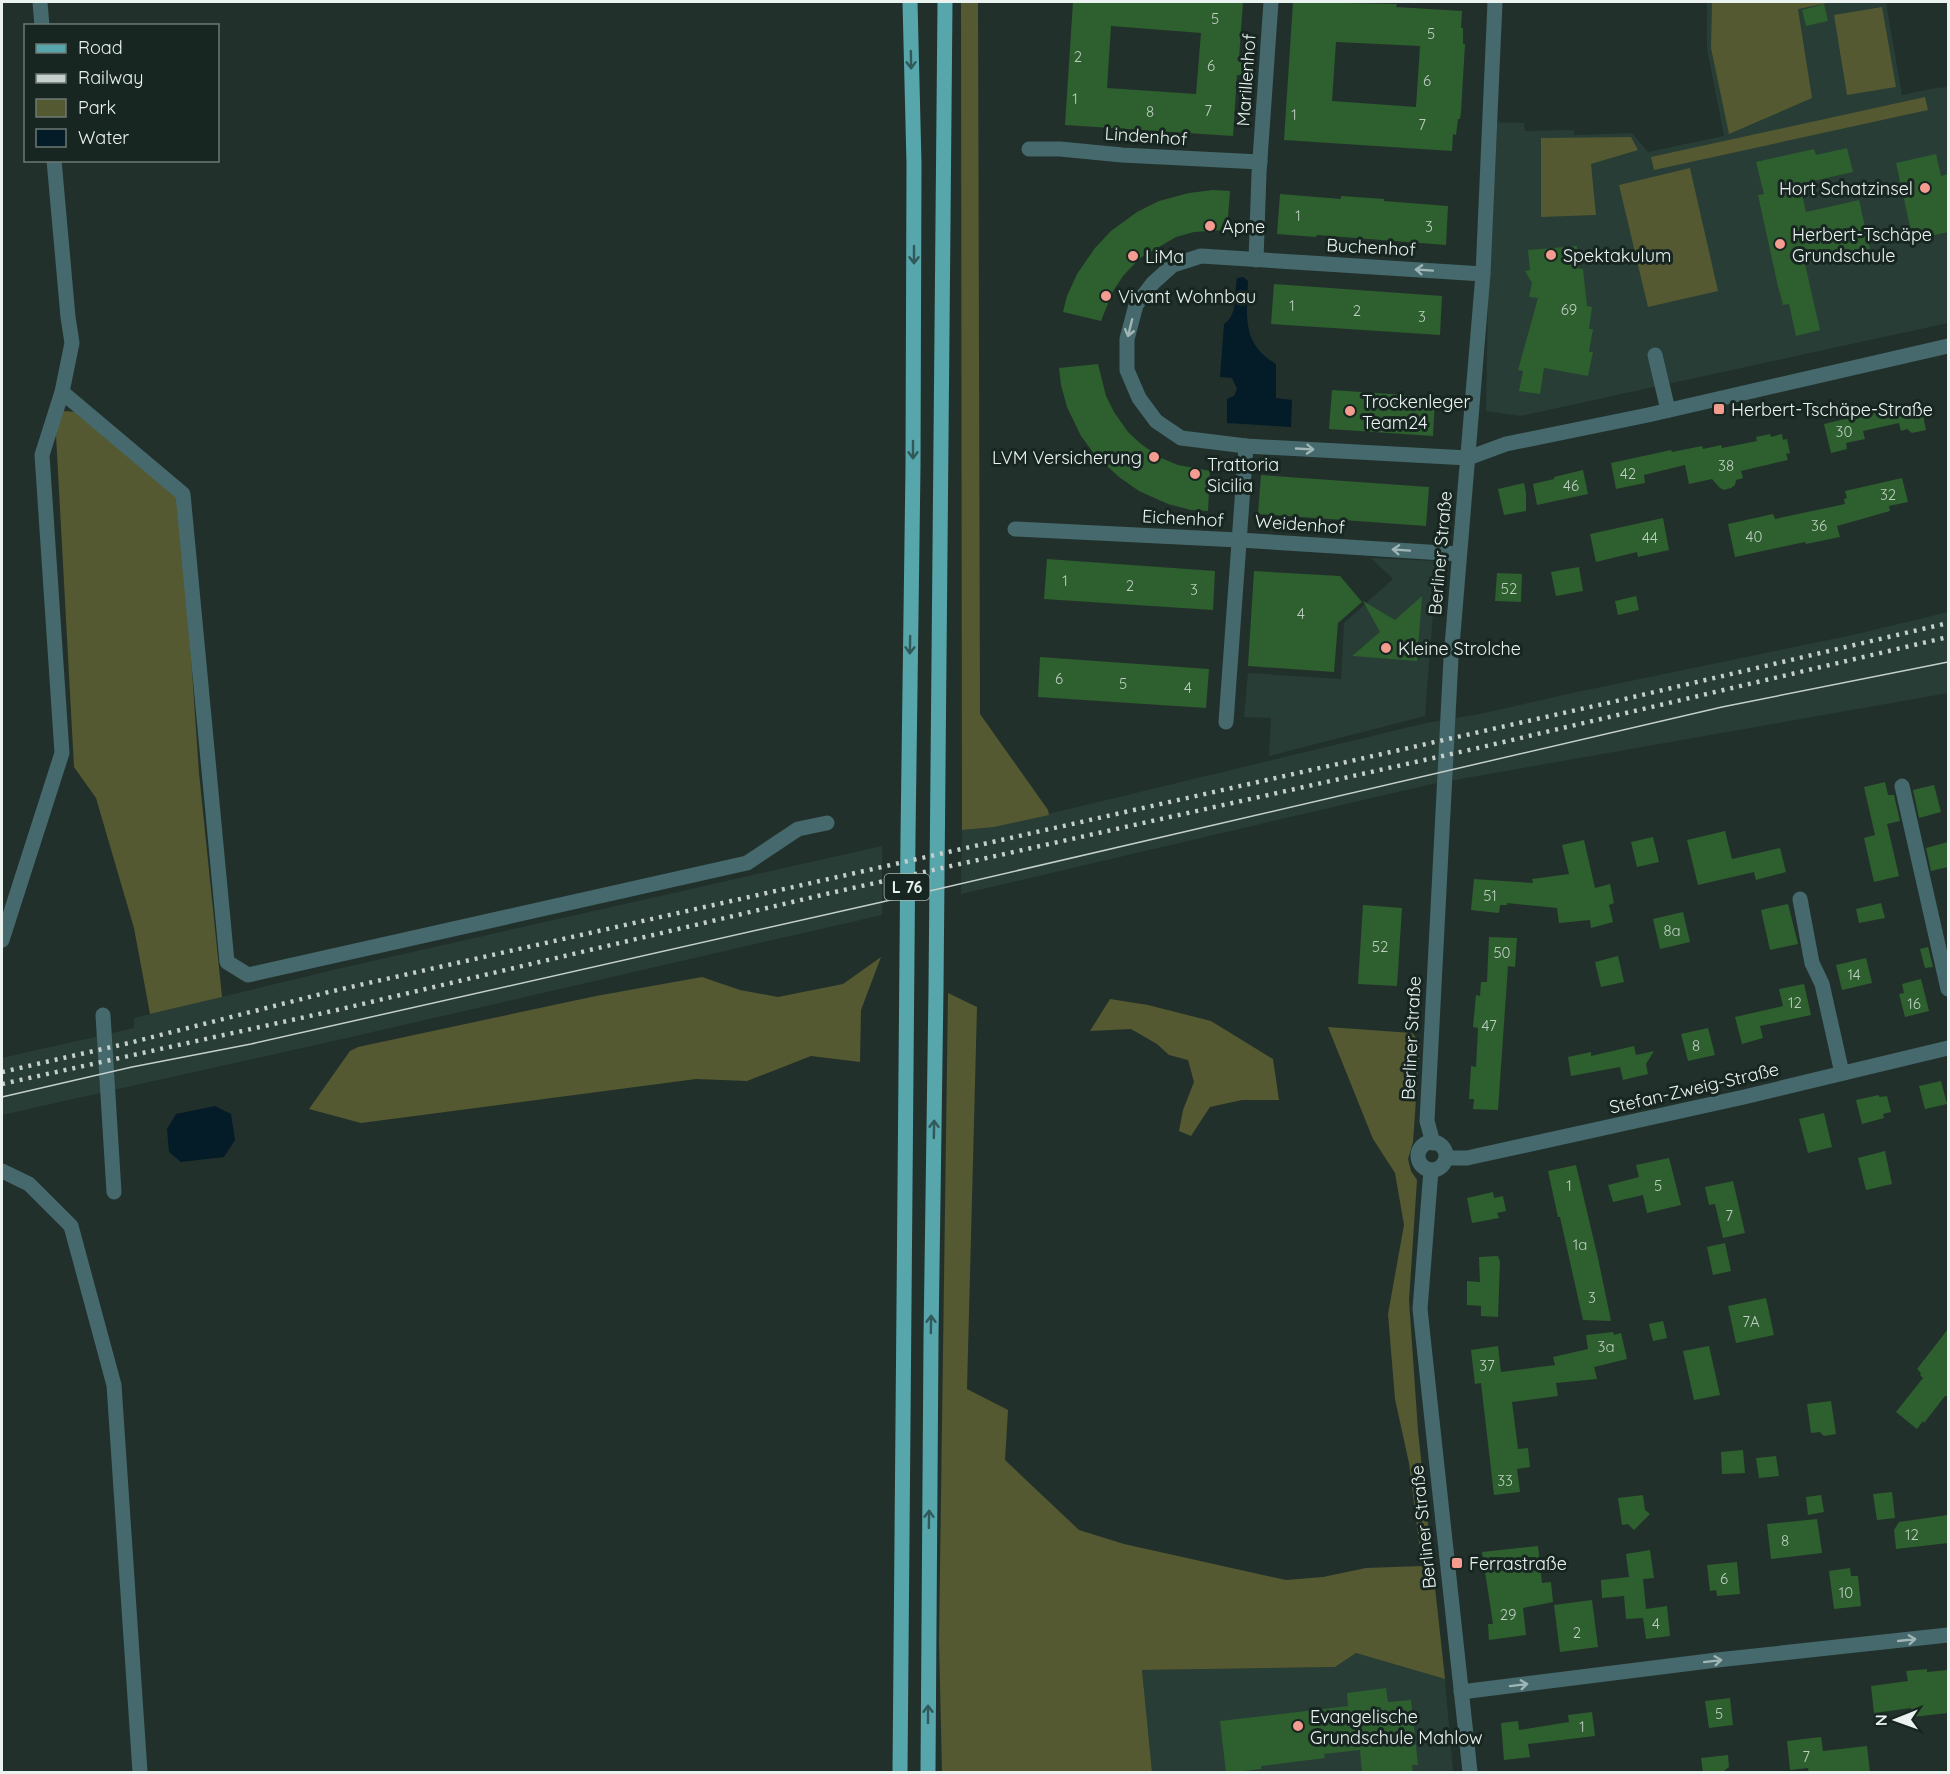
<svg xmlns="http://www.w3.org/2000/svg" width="1950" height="1774" font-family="Quicksand,sans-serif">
<rect width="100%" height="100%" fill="#22302b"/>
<g fill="#273d36">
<polygon points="1707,2 1886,2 1902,95 1936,88 1948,87 1948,323 1520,416 1486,411 1491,122 1524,123 1525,131 1574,130 1574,135 1632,133 1648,152 1724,136 1707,49"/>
<polygon points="1371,558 1437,561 1425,716 1269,756 1271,718 1244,717 1248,673 1341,679 1344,623 1393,579"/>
<polygon points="1948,612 1948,693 1432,784 961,894 962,830 994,827 1426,723 1480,714 1572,693 1857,634"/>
<polygon points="882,846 882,915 351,1037 2,1115 2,1058 134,1028 134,1018 350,966"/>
<polygon points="1356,1653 1445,1679 1453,1772 1152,1772 1142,1670 1335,1667"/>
</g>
<g fill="#545931">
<polygon points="961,2 978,2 980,714 1048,810 1049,815 994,827 962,830"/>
<polygon points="1712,2 1832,2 1798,9 1812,98 1729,134 1711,48"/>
<polygon points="1882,7 1896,87 1847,95 1834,15"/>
<polygon points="1925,97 1928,110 1654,170 1651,157"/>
<polygon points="1631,137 1638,150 1591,164 1596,215 1541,217 1541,138"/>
<polygon points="1690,168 1718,291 1648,307 1619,185"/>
<polygon points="61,411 98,413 180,497 199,773 222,997 150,1014 134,928 96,798 74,767 56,435"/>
<polygon points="881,957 861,1010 860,1062 811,1056 747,1081 696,1079 361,1123 309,1109 350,1051 358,1047 596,996 702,977 740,990 778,997 843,984"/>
<polygon points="948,993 977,1007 967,1389 1008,1410 1005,1460 1079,1530 1124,1544 1286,1580 1323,1577 1366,1568 1422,1566 1409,1463 1395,1399 1388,1314 1404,1225 1395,1173 1373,1139 1328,1027 1412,1033 1420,1042 1413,1142 1408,1159 1411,1171 1417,1180 1409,1300 1418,1431 1445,1679 1356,1653 1335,1667 1142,1670 1152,1772 942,1772 939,1641"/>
<polygon points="1110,999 1148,1005 1211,1021 1273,1059 1279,1100 1242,1100 1210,1107 1191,1136 1179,1131 1183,1110 1194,1082 1188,1060 1169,1055 1157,1044 1131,1029 1090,1031"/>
</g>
<g fill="#041c27">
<path d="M1243 277 1248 281C1247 316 1241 343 1276 364V398L1292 400 1291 427 1227 423V399L1234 396 1237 389 1232 378 1220 377 1224 324C1238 316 1234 293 1237 278Z"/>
<polygon points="215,1106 231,1114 235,1140 224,1157 181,1162 169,1152 167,1129 176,1114"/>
</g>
<g fill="#2e5f2e" fill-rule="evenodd">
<path d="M1073 2H1243L1239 58H1244L1243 75H1237L1233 136 1065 125ZM1111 26 1201 33 1196 94 1107 88Z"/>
<path d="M1293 2 1397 4 1396 7 1462 11 1461 28H1463V44H1465L1461 112 1460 119H1458L1456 135 1453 134 1452 151 1284 140ZM1336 42 1420 46 1416 107 1332 101Z"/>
<polygon points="1824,4 1828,21 1806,26 1802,10"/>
<polygon points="1847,148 1853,172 1800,184 1806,212 1859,200 1870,249 1805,264 1820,330 1796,336 1789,304 1783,305 1777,282 1758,195 1764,194 1756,162 1814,149 1816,155"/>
<polygon points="1936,154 1941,176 1948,174 1948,232 1913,240 1896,163"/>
<polygon points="1213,190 1230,191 1227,230 1194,232 1176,237 1140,258 1123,276 1113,291 1101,321 1063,312 1067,296 1077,274 1095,248 1111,231 1137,212 1159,201 1189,193"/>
<polygon points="1280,194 1341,199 1341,196 1384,199 1384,201 1448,206 1446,245 1317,235 1316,237 1277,234"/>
<polygon points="1577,246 1579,269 1583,269 1587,306 1592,307 1589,329 1593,329 1589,352 1593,352 1588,376 1544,368 1540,394 1519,391 1523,371 1518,370 1538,298 1529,297 1532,283 1525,271 1530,270 1528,250"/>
<polygon points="1274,284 1442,296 1440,335 1271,324"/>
<polygon points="1098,364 1106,396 1114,412 1128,432 1141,444 1161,458 1178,465 1210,471 1208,511 1191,510 1168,504 1139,491 1119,477 1095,455 1081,436 1067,407 1061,385 1059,368"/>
<polygon points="1332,390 1435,397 1433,436 1329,429"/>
<polygon points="1920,401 1926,430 1912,433 1907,429 1901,431 1899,423 1863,431 1865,439 1846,443 1847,449 1831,453 1824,424"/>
<polygon points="1770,434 1771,437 1782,434 1783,440 1787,439 1790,453 1786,454 1788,460 1741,471 1743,478 1736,480 1735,485 1731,488 1724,490 1720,488 1712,479 1689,484 1685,465 1644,475 1645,483 1616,489 1611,463 1671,450 1672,452 1702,446 1703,449 1721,445 1722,448 1757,441 1756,437"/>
<polygon points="1583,470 1588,494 1537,505 1533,484 1554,479 1554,477"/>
<polygon points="1261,475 1429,487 1426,526 1258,514"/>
<polygon points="1902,478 1908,502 1889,506 1890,511 1837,526 1840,537 1806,544 1805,542 1735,557 1728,524 1773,514 1775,519 1845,504 1844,499 1847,498 1845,491"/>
<polygon points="1524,483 1526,493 1526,511 1504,515 1498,489"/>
<polygon points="1663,518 1669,550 1638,557 1637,552 1596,562 1590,534"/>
<polygon points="1047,559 1215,571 1213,610 1044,599"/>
<polygon points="1579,567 1583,591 1556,596 1551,572"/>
<polygon points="1254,571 1340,576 1362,602 1338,623 1334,672 1248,666"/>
<polygon points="1497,573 1522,574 1521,602 1495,601"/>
<polygon points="1422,596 1417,661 1352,656 1380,632 1363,601 1395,620"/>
<polygon points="1636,596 1639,610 1618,615 1615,601"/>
<polygon points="1040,657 1209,669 1206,708 1038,697"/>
<polygon points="1885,782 1888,795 1894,795 1900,821 1887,824 1899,876 1874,882 1864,838 1875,835 1864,787"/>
<polygon points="1934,785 1941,812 1919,818 1913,790"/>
<polygon points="1725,831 1732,859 1780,848 1786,872 1756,880 1754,872 1698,885 1687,840"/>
<polygon points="1653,837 1659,862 1637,867 1631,842"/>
<polygon points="1584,840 1595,888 1610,884 1614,903 1609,905 1613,922 1591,928 1590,920 1559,923 1557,908 1507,903 1507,905 1500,905 1499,913 1471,910 1474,879 1533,883 1532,879 1569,874 1562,845"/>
<polygon points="1948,842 1948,867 1931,871 1926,848"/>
<polygon points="1881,903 1885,918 1859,923 1856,909"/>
<polygon points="1788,904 1798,944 1770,950 1761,910"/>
<polygon points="1363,905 1402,908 1397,986 1358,984"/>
<polygon points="1683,912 1690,942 1660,949 1653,919"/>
<polygon points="1489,937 1517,938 1515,967 1508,966 1498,1110 1473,1109 1474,1099 1469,1099 1471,1066 1476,1067 1478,1028 1473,1027 1476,995 1480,996 1481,982 1487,982"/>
<polygon points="1928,947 1933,967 1925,968 1920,949"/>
<polygon points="1618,956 1624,982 1601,987 1595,962"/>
<polygon points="1866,958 1872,983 1842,990 1836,965"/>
<polygon points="1921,979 1929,1011 1905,1017 1899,994 1904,993 1902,984"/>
<polygon points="1804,984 1811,1015 1760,1026 1763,1038 1742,1044 1735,1017 1783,1006 1779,989"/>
<polygon points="1708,1028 1715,1055 1688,1061 1681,1034"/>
<polygon points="1634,1046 1636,1055 1654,1051 1646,1064 1648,1074 1623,1080 1620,1067 1571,1076 1568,1057 1591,1052 1591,1056"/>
<polygon points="1941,1081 1947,1104 1925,1109 1919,1086"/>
<polygon points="1879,1095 1879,1097 1887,1096 1891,1112 1883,1114 1884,1118 1862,1124 1856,1100"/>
<polygon points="1824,1113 1832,1147 1808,1153 1799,1119"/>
<polygon points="1885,1151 1892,1184 1866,1190 1858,1158"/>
<polygon points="1669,1158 1681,1205 1647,1213 1643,1195 1613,1202 1608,1185 1639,1177 1636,1165"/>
<polygon points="1576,1165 1598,1258 1611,1321 1583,1320 1560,1217 1558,1217 1548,1171"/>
<polygon points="1733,1181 1745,1233 1723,1238 1715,1204 1709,1205 1705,1187"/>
<polygon points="1493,1192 1494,1198 1503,1196 1506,1211 1497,1213 1499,1218 1472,1223 1467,1198"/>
<polygon points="1725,1243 1731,1271 1713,1275 1707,1247"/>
<polygon points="1498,1256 1500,1262 1498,1317 1481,1316 1481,1306 1467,1305 1467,1281 1480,1282 1479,1257"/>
<polygon points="1766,1298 1774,1335 1736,1343 1728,1306"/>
<polygon points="1663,1321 1667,1338 1653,1341 1649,1324"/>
<polygon points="1948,1329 1948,1396 1945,1396 1924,1423 1923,1421 1917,1429 1896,1412 1923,1378 1920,1375 1921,1373 1917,1369"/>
<polygon points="1613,1332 1614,1335 1621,1333 1627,1359 1594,1367 1597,1379 1556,1383 1558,1396 1512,1402 1518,1449 1528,1448 1530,1467 1517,1469 1520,1492 1494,1495 1481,1383 1475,1384 1471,1350 1498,1346 1501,1372 1555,1365 1553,1357 1588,1349 1586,1335"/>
<polygon points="1709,1346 1720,1395 1694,1400 1683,1351"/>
<polygon points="1831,1401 1836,1434 1824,1436 1820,1432 1811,1433 1807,1404"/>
<polygon points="1743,1450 1745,1473 1722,1474 1721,1452"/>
<polygon points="1776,1456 1779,1476 1759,1478 1756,1458"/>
<polygon points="1892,1492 1895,1518 1877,1520 1873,1494"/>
<polygon points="1643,1495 1645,1510 1650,1514 1634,1530 1628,1524 1622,1525 1618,1498"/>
<polygon points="1821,1495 1824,1512 1808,1515 1806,1497"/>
<polygon points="1948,1515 1948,1543 1896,1549 1894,1530 1899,1522"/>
<polygon points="1817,1519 1822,1553 1771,1559 1767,1524"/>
<polygon points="1538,1546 1542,1583 1551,1582 1553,1602 1523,1608 1526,1635 1489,1640 1488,1624 1493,1624 1482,1552"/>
<polygon points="1650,1550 1654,1578 1643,1579 1646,1609 1667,1606 1670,1636 1646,1639 1643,1618 1626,1619 1624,1596 1602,1598 1601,1580 1629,1577 1626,1554"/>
<polygon points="1737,1562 1740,1594 1717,1596 1716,1590 1710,1591 1707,1565"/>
<polygon points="1850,1568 1851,1576 1858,1576 1861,1606 1834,1609 1829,1571"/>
<polygon points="1592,1600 1598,1647 1560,1652 1554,1605"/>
<polygon points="1927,1669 1927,1672 1948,1670 1948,1713 1912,1717 1911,1708 1874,1713 1871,1686 1908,1681 1906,1671"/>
<polygon points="1386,1688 1388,1702 1411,1700 1418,1765 1412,1765 1413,1773 1362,1773 1360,1750 1324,1754 1325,1758 1261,1766 1261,1769 1226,1773 1220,1721 1348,1706 1347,1693"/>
<polygon points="1730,1698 1733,1725 1709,1728 1705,1701"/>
<polygon points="1592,1712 1595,1736 1528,1744 1530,1757 1504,1760 1501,1723 1518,1721 1519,1730 1569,1722 1568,1715"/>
<polygon points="1821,1737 1823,1751 1867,1746 1870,1773 1809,1773 1808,1768 1790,1770 1787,1741"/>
<polygon points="1728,1755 1729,1767 1724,1771 1721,1773 1703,1773 1701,1758"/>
</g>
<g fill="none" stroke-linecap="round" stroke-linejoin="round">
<g stroke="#45696c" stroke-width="15">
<polyline points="40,2 42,26"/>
<polyline points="1029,149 1060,149 1122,155 1260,162"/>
<polyline points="1256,260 1259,173 1271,2"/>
<polyline points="1483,274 1201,256 1173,265 1153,283 1136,305 1127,339 1127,370 1139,398 1156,421 1181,438 1246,446 1468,458 1506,444 1648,415 1948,346"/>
<polyline points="1655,355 1668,410"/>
<polyline points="62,392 183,494 227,962 248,975 747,863 798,829 827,823"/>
<polyline points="1015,529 1239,540 1459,554"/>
<polyline points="1226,722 1246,446"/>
<polyline points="1902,786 1948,989"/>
<polyline points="1800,899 1812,963 1822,984 1842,1073"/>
<polyline points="2,940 62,753 42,455 62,392 72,343 68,317 54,160"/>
<polyline points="103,1015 114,1192"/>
<circle cx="1432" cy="1156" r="14"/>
<polyline points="1433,1143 1427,1121 1451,658 1483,274 1495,2"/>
<polyline points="1446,1158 1467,1158 1744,1097 1948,1048"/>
<polyline points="1431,1170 1420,1309 1470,1772"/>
<polyline points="2,1171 29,1184 71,1226 114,1385 140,1772"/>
<polyline points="1461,1692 1717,1660 1948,1635"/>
</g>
<g stroke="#56a6ac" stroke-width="15">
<polyline points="900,1772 908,837 913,466 914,164 910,2"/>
<polyline points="928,1772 931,1338 936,989 945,2"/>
</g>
<polyline stroke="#c5cfcc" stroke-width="1.5" points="2,1097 132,1067 251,1044 882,902 1722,707 1948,662"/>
<g stroke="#c5cfcc" stroke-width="4.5" stroke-dasharray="3 6" stroke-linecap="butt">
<polyline points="2,1072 129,1043 333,991 1612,702 1948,623"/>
<polyline points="2,1084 337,1010 826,894 1478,748 1948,637"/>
</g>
</g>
<defs><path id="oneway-shaft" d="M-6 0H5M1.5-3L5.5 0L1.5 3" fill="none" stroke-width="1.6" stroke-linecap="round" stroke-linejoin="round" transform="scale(1.5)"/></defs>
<g stroke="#315959">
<use href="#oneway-shaft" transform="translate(911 60) rotate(89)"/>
<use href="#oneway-shaft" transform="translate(914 255) rotate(90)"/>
<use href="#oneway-shaft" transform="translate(913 450) rotate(90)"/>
<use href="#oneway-shaft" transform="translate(910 645) rotate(91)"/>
<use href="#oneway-shaft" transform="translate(934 1129) rotate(-89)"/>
<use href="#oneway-shaft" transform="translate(931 1324) rotate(-89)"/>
<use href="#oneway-shaft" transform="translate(929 1519) rotate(-89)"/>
<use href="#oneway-shaft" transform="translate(928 1714) rotate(-90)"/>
</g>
<g stroke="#a0b5b5">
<use href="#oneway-shaft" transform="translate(1424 270) rotate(-176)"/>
<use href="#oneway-shaft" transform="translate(1130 328) rotate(104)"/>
<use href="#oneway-shaft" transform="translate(1305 449) rotate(3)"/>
<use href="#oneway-shaft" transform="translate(1401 550) rotate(-176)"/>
<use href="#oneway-shaft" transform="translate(1907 1640) rotate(-6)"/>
<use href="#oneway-shaft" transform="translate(1713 1661) rotate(-7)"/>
<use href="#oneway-shaft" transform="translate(1519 1685) rotate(-7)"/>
</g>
<g fill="#f59c91" stroke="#182622" stroke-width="2">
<circle cx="1925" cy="188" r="6"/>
<circle cx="1210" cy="226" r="6"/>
<circle cx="1780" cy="244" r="6"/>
<circle cx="1551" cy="255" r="6"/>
<circle cx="1133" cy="256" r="6"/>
<circle cx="1106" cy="296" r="6"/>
<rect x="1713" y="403" width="12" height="12" rx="3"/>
<circle cx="1350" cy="411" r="6"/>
<circle cx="1154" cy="457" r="6"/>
<circle cx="1195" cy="474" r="6"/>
<circle cx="1386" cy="648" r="6"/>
<rect x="1451" y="1557" width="12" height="12" rx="3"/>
<circle cx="1298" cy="1726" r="6"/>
</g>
<g text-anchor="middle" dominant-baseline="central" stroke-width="6" stroke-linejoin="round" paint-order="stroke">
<g font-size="15" fill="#bbcec0">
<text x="1215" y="18">5</text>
<text x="1431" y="33">5</text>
<text x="1078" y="56">2</text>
<text x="1211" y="65">6</text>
<text x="1427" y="80">6</text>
<text x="1075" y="98">1</text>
<text x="1208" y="110">7</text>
<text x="1150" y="111">8</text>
<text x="1294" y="114">1</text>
<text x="1422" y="124">7</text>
<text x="1298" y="215">1</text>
<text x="1429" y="226">3</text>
<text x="1292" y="305">1</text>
<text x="1569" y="309">69</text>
<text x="1357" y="310">2</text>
<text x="1422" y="316">3</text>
<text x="1844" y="431">30</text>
<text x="1726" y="465">38</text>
<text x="1628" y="473">42</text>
<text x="1571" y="485">46</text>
<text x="1888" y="494">32</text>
<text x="1819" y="525">36</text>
<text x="1754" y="536">40</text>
<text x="1650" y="537">44</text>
<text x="1065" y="580">1</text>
<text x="1130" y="585">2</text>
<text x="1509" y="588">52</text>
<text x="1194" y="589">3</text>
<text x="1301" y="613">4</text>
<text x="1059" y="678">6</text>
<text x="1123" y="683">5</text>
<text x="1188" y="687">4</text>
<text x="1490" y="895">51</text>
<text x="1672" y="930">8a</text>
<text x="1380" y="946">52</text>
<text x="1502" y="952">50</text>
<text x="1854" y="974">14</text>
<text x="1795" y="1002">12</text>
<text x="1914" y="1003">16</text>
<text x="1489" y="1025">47</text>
<text x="1696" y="1045">8</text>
<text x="1569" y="1185">1</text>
<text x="1658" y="1185">5</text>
<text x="1729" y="1215">7</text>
<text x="1580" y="1244">1a</text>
<text x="1592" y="1297">3</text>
<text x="1751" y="1321">7A</text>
<text x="1606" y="1346">3a</text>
<text x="1487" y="1365">37</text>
<text x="1505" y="1480">33</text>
<text x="1912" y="1534">12</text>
<text x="1785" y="1540">8</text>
<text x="1724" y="1578">6</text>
<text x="1846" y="1592">10</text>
<text x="1508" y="1614">29</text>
<text x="1656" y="1623">4</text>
<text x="1577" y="1632">2</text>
<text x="1719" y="1713">5</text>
<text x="1582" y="1726">1</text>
<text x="1806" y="1756">7</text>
</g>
<rect fill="#182622" stroke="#abb6b2" stroke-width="1.5" x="884.5" y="874" width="45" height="26" rx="4.5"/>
<g font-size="16" font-weight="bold" fill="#eaf3f0">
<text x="907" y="887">L 76</text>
</g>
<g font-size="18" fill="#eaf3f0" stroke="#182622">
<text transform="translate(1246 80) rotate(-86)">Marillenhof</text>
<text transform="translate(1146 136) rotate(4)">Lindenhof</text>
<text transform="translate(1371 247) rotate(3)">Buchenhof</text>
<text transform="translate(1183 518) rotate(3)">Eichenhof</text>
<text transform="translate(1300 524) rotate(4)">Weidenhof</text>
<text transform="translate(1440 553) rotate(-85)">Berliner Straße</text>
<text transform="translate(1411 1038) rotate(-87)">Berliner Straße</text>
<text transform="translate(1694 1088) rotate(-13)">Stefan-Zweig-Straße</text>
<text transform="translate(1423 1527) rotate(-96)">Berliner Straße</text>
</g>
<g font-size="18" fill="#eaf3f0" stroke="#182622" text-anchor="start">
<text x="1913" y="188" text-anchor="end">Hort Schatzinsel</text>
<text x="1222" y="226">Apne</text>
<text x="1792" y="234">Herbert-Tschäpe<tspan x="1792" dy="21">Grundschule</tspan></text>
<text x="1563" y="255">Spektakulum</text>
<text x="1145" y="256">LiMa</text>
<text x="1118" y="296">Vivant Wohnbau</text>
<text x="1362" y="401">Trockenleger<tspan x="1362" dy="21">Team24</tspan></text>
<text x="1731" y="409">Herbert-Tschäpe-Straße</text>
<text x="1142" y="457" text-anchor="end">LVM Versicherung</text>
<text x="1207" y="464">Trattoria<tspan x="1207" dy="21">Sicilia</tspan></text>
<text x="1398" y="648">Kleine Strolche</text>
<text x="1469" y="1563">Ferrastraße</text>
<text x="1310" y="1716">Evangelische<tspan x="1310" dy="21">Grundschule Mahlow</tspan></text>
</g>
</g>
<rect width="1950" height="1774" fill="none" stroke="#eaf3f0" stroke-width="6"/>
<rect x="24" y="24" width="195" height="138" fill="#182622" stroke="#6c7874" stroke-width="1.5"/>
<rect x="36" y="44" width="30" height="9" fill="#56a6ac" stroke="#6c7874" stroke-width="1.5"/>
<text x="78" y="54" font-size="18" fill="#eaf3f0">Road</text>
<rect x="36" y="74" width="30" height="9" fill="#c5cfcc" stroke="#6c7874" stroke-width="1.5"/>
<text x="78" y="84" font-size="18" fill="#eaf3f0">Railway</text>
<rect x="36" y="99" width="30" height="18" fill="#545931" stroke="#6c7874" stroke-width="1.5"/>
<text x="78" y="114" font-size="18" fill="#eaf3f0">Park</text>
<rect x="36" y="129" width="30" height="18" fill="#041c27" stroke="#6c7874" stroke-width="1.5"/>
<text x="78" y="144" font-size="18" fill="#eaf3f0">Water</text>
<g transform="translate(1896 1720) rotate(269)" stroke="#182622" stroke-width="4.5" paint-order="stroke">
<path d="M0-4.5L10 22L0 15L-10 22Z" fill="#eaf3f0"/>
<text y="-9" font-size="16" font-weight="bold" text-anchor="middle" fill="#eaf3f0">N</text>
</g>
</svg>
